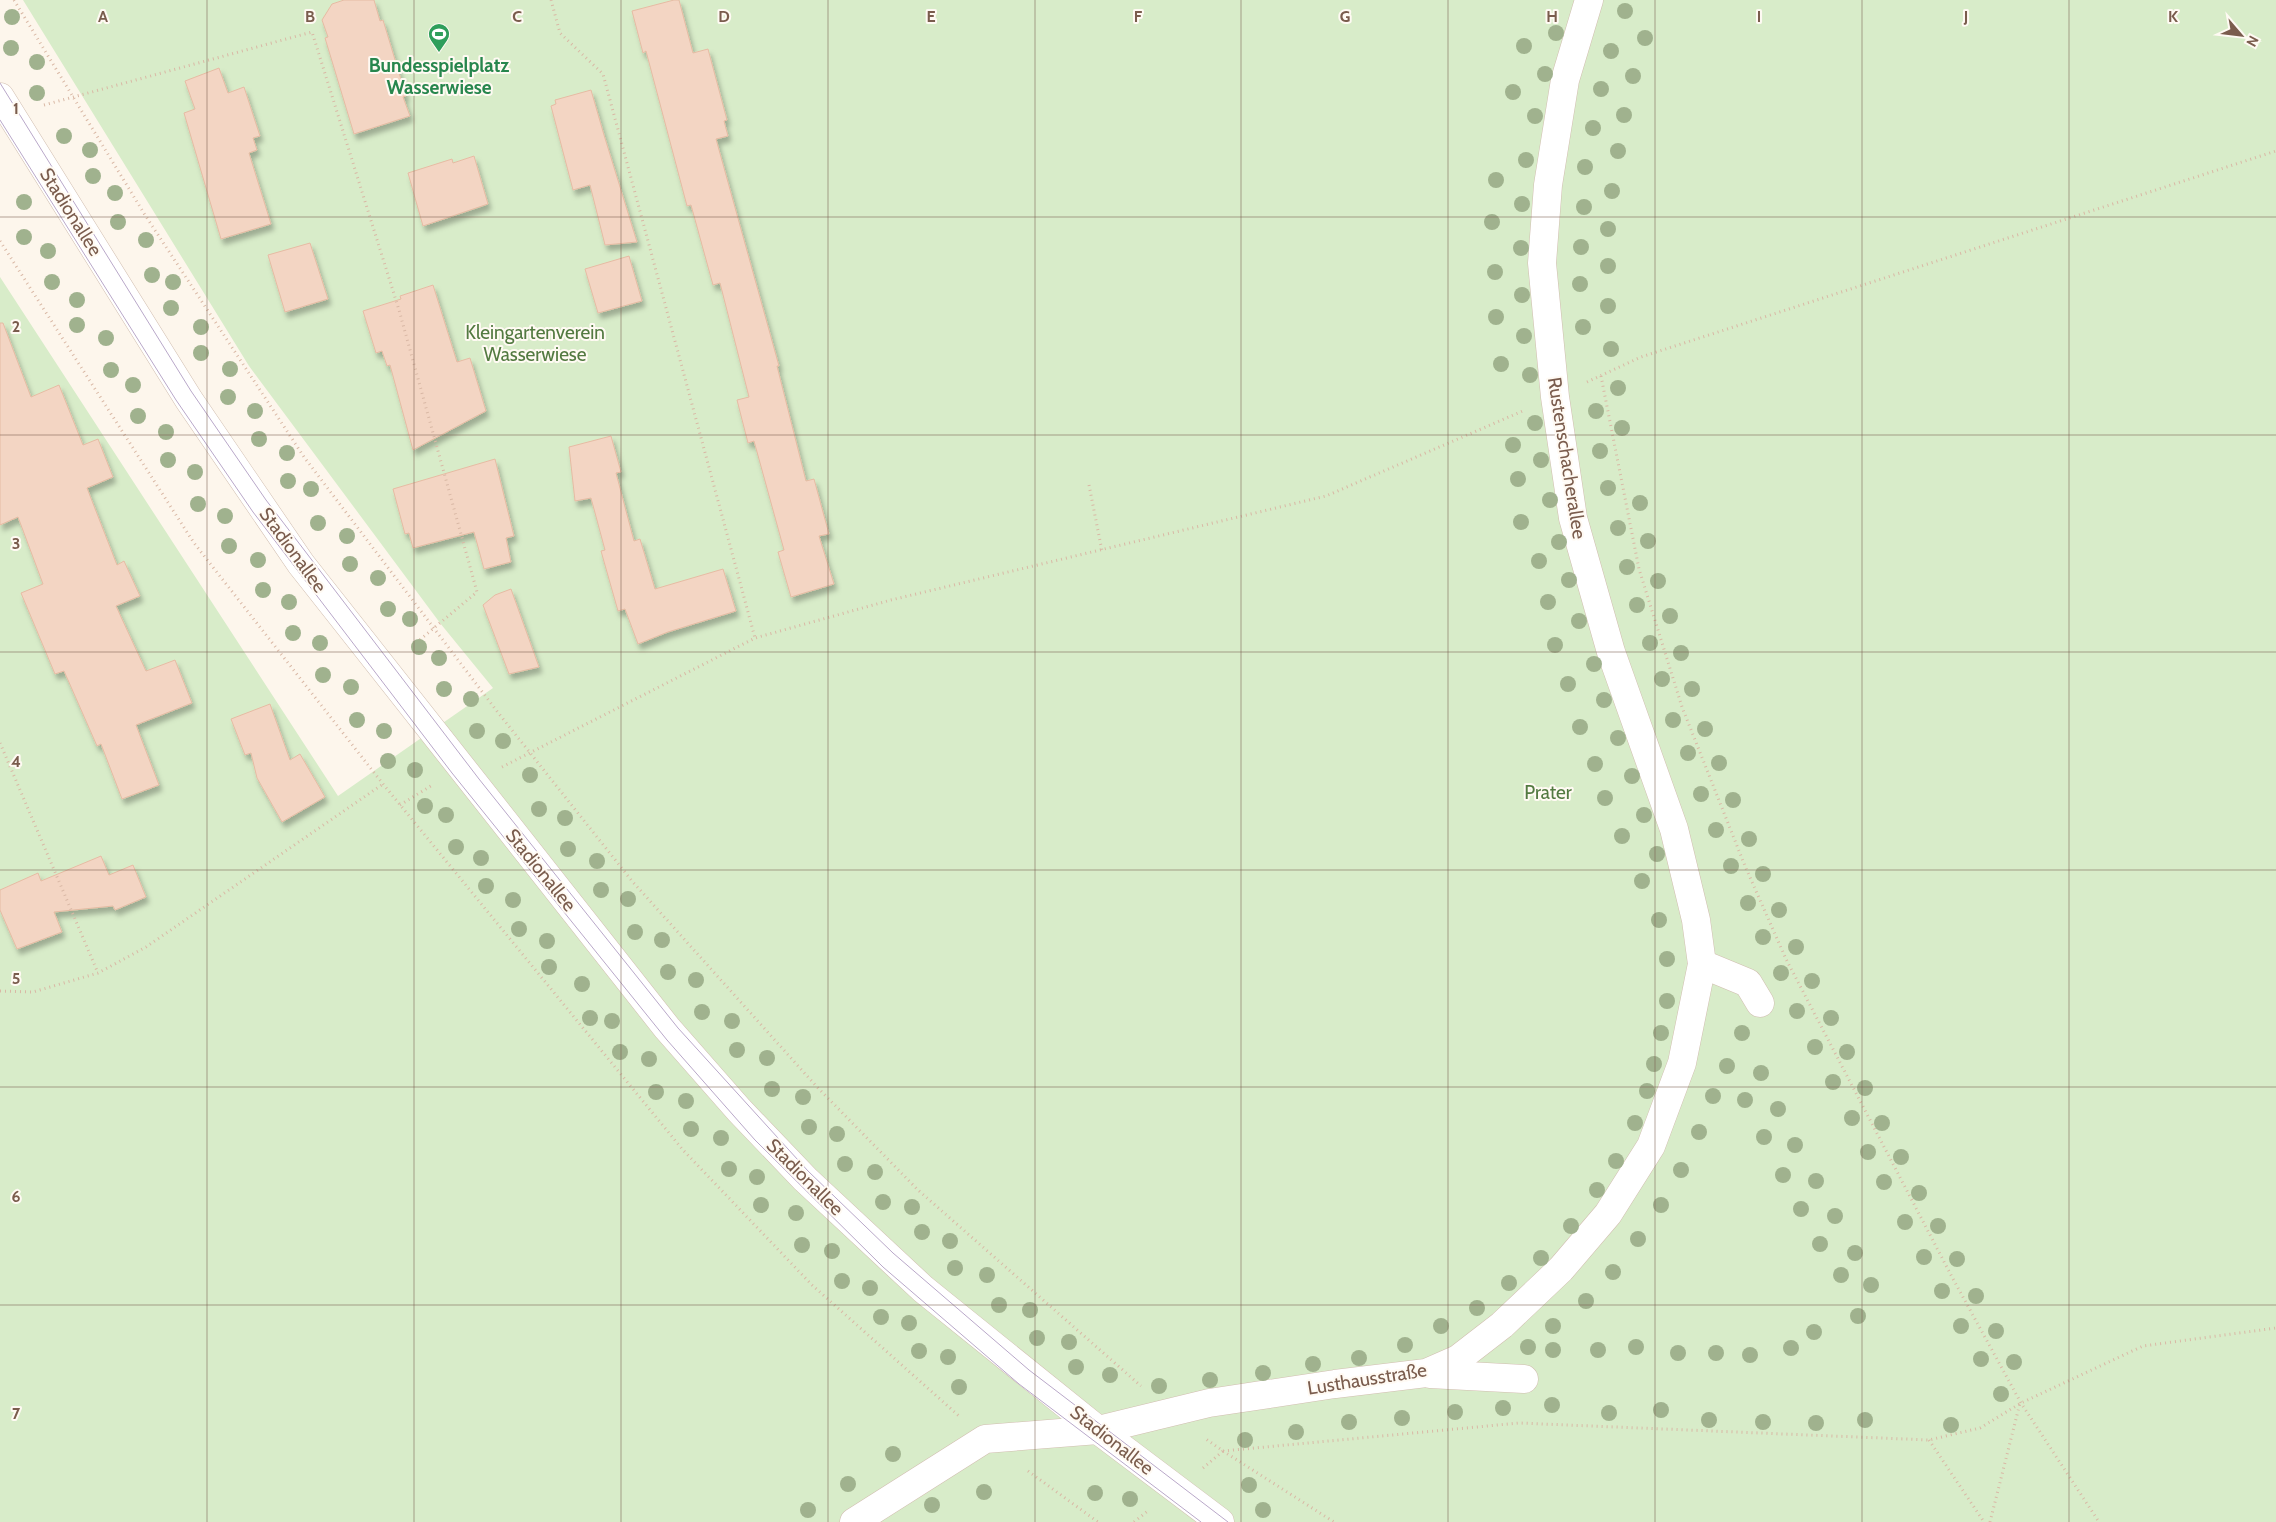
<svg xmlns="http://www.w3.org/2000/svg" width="2276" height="1522" font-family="Cabin,sans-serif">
<defs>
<filter id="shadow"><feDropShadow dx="3" dy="5.5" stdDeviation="2.5" flood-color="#0004"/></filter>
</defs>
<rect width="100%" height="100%" fill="#fdf6ec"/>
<polygon fill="#d8ecc9" points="23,0 2276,0 2276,1522 0,1522 0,277 338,796 493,688 440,623 249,366"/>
<g fill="#f3d5c3" stroke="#e6bba3" filter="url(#shadow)">
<polygon points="344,0 374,0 380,21 383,20 406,96 403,97 410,116 354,134 325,38 328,37 322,20 332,4"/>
<polygon points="674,0 679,0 693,53 708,49 727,120 724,121 728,136 716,139 779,366 777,366 806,481 814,479 829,534 819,536 834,584 791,597 778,552 784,550 754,441 748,443 737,400 749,397 720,283 713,285 691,205 687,206 646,51 643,53 632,11"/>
<polygon points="219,68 228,93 244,87 260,136 253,138 257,150 249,153 271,224 221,239 184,113 195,109 185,81"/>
<polygon points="591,90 604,135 637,242 605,245 590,185 573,190 551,106 556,104 555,100"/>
<polygon points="474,156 488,204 423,226 408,173 452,159 453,163"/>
<polygon points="310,243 328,299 285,312 268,255"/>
<polygon points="629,256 642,301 598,313 585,269"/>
<polygon points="433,285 457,362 470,358 486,411 413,450 390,365 387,366 382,351 376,353 363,311 401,299 400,296"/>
<polygon points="0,323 3,323 31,397 59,385 83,445 98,439 113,477 87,488 117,565 124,561 140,596 116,606 146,671 175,660 192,703 136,725 159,785 122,799 101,744 97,746 64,671 55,674 21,593 43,584 18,517 0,525"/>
<polygon points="611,436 621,472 616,473 634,541 640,539 655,589 723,569 736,611 668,632 638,644 625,609 618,611 601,551 605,550 591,498 575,501 569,447"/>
<polygon points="495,459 514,536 506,538 511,562 484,569 474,532 413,548 409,533 405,534 393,489"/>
<polygon points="511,589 539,667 509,674 483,605 495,595"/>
<polygon points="270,704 290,760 300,754 325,797 282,822 257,778 251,753 245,755 231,719"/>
<polygon points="101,856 109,875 133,865 146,897 115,910 113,906 54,912 62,932 17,949 0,910 0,890 38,873 41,881"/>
</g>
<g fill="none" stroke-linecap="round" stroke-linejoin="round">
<g stroke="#d1beb0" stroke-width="29">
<g id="minor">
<polyline points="0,97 189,400 301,564 667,1028 739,1110 805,1179 923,1289 1098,1430 1220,1522"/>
<polyline points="1702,964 1748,983 1760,1003"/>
<polyline points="1430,1374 1524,1379"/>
<polyline points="854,1522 985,1439 1098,1430 1209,1403 1335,1384 1426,1373 1458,1359 1502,1325 1561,1269 1608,1214 1651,1146 1682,1063 1702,964 1696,920 1674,829 1611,652 1573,518 1555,397 1542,263 1548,185 1565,80 1589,0"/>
</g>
</g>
<g stroke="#d9b8a5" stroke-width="3" stroke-dasharray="1 4" stroke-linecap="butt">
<polyline points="14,0 145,215 304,457 496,710 632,881 817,1087 918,1190 1141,1386"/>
<polyline points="551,0 560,33 603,74 755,638"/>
<polyline points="44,105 312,32 399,310 477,592 410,648"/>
<polyline points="0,241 194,543 383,784 683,1150 812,1285 959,1416"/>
<polyline points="1601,376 1639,569 1682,707 1745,866 1786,959 1952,1277 2021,1403 2099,1522"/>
<polyline points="1587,382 1641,357 2276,151"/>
<polyline points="1089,485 1102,551"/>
<polyline points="0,743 98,973"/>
<polyline points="502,767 755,638 891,600 1326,496 1525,410"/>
<polyline points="400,805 434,784"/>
<polyline points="0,991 33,992 98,973 146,947 383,784"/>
<polyline points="1929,1440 1984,1522"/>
<polyline points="1223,1451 1519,1423 1929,1440 1980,1428 2021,1403 2143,1346 2276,1328"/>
<polyline points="1223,1451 1334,1522"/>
<polyline points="1203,1468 1223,1451 1206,1439"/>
<polyline points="1028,1471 1098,1522"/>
<polyline points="1134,1522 1149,1510"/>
<polyline points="1990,1522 2020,1403"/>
</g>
<use href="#minor" stroke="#fff" stroke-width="28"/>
<g stroke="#b9a8c9" stroke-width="1">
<polyline points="0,83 191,391 266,500 479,779 678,1028 808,1171 893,1253 1029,1370 1228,1522"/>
<polyline points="0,120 176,400 253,512 452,773 667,1040 755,1140 883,1267 1019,1384 1201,1522"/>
</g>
</g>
<g fill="#a0b28e">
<circle cx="1625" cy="11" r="8"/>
<circle cx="12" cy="17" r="8"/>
<circle cx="1556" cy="33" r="8"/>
<circle cx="1645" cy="38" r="8"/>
<circle cx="1524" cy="46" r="8"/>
<circle cx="11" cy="48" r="8"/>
<circle cx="1611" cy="51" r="8"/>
<circle cx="37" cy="62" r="8"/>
<circle cx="1545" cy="74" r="8"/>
<circle cx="1633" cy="76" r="8"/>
<circle cx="1601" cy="89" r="8"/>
<circle cx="1513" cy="92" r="8"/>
<circle cx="37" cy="93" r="8"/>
<circle cx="1624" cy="115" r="8"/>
<circle cx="1535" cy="116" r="8"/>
<circle cx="1593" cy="128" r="8"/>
<circle cx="64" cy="136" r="8"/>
<circle cx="90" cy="150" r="8"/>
<circle cx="1618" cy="151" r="8"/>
<circle cx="1526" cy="160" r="8"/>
<circle cx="1585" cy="167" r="8"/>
<circle cx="93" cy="176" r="8"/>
<circle cx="1496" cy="180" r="8"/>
<circle cx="1612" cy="191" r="8"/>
<circle cx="115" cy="193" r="8"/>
<circle cx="24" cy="202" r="8"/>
<circle cx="1522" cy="204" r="8"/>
<circle cx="1584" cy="207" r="8"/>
<circle cx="118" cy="222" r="8"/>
<circle cx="1492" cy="222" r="8"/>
<circle cx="1608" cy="229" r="8"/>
<circle cx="24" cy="237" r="8"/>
<circle cx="146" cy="240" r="8"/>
<circle cx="1581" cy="247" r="8"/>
<circle cx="1521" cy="248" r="8"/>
<circle cx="48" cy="251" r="8"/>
<circle cx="1608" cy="266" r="8"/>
<circle cx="1495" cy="272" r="8"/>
<circle cx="152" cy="275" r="8"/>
<circle cx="52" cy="282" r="8"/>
<circle cx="173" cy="282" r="8"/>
<circle cx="1580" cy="284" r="8"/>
<circle cx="1522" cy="295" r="8"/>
<circle cx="77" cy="300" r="8"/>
<circle cx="1608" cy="306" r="8"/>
<circle cx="171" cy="308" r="8"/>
<circle cx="1496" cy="317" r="8"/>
<circle cx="77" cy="325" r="8"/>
<circle cx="201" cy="327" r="8"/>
<circle cx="1583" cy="327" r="8"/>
<circle cx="1524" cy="336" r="8"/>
<circle cx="106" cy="338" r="8"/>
<circle cx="1611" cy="349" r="8"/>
<circle cx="201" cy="353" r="8"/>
<circle cx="1501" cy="364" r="8"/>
<circle cx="230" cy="369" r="8"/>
<circle cx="111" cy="370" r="8"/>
<circle cx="1530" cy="375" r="8"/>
<circle cx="133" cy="385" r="8"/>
<circle cx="1618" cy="388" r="8"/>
<circle cx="228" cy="397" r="8"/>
<circle cx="255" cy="411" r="8"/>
<circle cx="1596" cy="411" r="8"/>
<circle cx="138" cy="416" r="8"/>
<circle cx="1535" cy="423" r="8"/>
<circle cx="1622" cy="428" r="8"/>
<circle cx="166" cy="432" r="8"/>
<circle cx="259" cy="439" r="8"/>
<circle cx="1513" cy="445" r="8"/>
<circle cx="1600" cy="451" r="8"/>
<circle cx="287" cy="453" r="8"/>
<circle cx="168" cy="460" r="8"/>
<circle cx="1541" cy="460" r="8"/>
<circle cx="195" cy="472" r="8"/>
<circle cx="1518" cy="479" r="8"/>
<circle cx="288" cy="481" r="8"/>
<circle cx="1608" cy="488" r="8"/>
<circle cx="311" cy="489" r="8"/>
<circle cx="1550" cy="500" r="8"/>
<circle cx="1640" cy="503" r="8"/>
<circle cx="198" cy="504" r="8"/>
<circle cx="225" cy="516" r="8"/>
<circle cx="1521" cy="522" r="8"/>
<circle cx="318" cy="523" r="8"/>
<circle cx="1618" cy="528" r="8"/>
<circle cx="347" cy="536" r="8"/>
<circle cx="1648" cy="541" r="8"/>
<circle cx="1559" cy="542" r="8"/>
<circle cx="229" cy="546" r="8"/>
<circle cx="258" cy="560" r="8"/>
<circle cx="1539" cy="561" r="8"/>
<circle cx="350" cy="564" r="8"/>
<circle cx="1627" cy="567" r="8"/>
<circle cx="378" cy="578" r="8"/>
<circle cx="1569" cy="580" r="8"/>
<circle cx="1658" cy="581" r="8"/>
<circle cx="263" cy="590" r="8"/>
<circle cx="289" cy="602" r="8"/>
<circle cx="1548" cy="602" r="8"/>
<circle cx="1637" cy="605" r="8"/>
<circle cx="388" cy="609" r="8"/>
<circle cx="1670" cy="616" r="8"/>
<circle cx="410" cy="619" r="8"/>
<circle cx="1579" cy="621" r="8"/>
<circle cx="293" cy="633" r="8"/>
<circle cx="320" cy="643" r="8"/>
<circle cx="1650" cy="643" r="8"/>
<circle cx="1555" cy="645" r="8"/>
<circle cx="419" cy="647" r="8"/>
<circle cx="1681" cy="653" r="8"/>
<circle cx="439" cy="658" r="8"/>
<circle cx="1594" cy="664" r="8"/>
<circle cx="323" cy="675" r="8"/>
<circle cx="1662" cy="679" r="8"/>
<circle cx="1568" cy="684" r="8"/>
<circle cx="351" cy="687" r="8"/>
<circle cx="444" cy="689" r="8"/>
<circle cx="1692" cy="689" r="8"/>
<circle cx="471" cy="699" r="8"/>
<circle cx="1604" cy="700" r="8"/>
<circle cx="357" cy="720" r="8"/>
<circle cx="1673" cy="720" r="8"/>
<circle cx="1580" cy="727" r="8"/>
<circle cx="1705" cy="729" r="8"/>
<circle cx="384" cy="731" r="8"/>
<circle cx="477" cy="731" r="8"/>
<circle cx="1618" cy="738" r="8"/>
<circle cx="503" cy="741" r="8"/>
<circle cx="1688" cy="753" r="8"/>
<circle cx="388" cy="761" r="8"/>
<circle cx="1719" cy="763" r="8"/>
<circle cx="1595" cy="764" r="8"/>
<circle cx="415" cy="770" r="8"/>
<circle cx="530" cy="775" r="8"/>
<circle cx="1632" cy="776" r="8"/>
<circle cx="1701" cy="794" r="8"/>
<circle cx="1605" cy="798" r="8"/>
<circle cx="1733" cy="800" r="8"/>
<circle cx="425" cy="806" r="8"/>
<circle cx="539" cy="809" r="8"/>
<circle cx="446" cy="815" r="8"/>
<circle cx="1644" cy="815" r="8"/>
<circle cx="565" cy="818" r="8"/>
<circle cx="1716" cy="830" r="8"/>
<circle cx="1622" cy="836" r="8"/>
<circle cx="1749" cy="839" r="8"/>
<circle cx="456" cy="847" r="8"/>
<circle cx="568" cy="849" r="8"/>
<circle cx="1657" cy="854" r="8"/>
<circle cx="481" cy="858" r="8"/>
<circle cx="597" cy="861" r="8"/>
<circle cx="1731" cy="866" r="8"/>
<circle cx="1763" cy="874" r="8"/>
<circle cx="1642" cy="881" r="8"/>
<circle cx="486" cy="886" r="8"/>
<circle cx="601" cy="890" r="8"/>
<circle cx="628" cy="899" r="8"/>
<circle cx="513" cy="900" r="8"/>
<circle cx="1748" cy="903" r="8"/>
<circle cx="1779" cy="910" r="8"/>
<circle cx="1659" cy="920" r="8"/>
<circle cx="519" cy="929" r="8"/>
<circle cx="635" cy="932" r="8"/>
<circle cx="1763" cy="937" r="8"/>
<circle cx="662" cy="940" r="8"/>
<circle cx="547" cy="941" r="8"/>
<circle cx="1796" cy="947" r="8"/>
<circle cx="1667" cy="959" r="8"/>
<circle cx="549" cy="967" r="8"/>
<circle cx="668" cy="972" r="8"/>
<circle cx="1781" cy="973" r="8"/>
<circle cx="696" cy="980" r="8"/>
<circle cx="1812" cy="981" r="8"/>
<circle cx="582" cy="984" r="8"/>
<circle cx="1667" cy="1001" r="8"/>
<circle cx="1797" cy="1011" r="8"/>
<circle cx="702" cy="1012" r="8"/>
<circle cx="590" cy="1018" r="8"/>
<circle cx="1831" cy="1018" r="8"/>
<circle cx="612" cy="1021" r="8"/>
<circle cx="732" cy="1021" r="8"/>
<circle cx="1661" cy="1033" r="8"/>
<circle cx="1742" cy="1033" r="8"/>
<circle cx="1815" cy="1047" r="8"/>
<circle cx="737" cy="1050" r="8"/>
<circle cx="620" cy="1052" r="8"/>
<circle cx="1847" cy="1052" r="8"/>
<circle cx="767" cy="1058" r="8"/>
<circle cx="649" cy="1059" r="8"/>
<circle cx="1654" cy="1064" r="8"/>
<circle cx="1727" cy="1066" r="8"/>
<circle cx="1761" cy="1073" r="8"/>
<circle cx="1833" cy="1082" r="8"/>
<circle cx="1865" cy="1088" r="8"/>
<circle cx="772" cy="1089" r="8"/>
<circle cx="1647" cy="1091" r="8"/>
<circle cx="656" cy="1092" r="8"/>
<circle cx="1713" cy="1096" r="8"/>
<circle cx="803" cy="1097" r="8"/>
<circle cx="1745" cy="1100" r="8"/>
<circle cx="686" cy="1101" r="8"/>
<circle cx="1778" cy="1109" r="8"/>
<circle cx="1852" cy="1118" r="8"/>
<circle cx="1635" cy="1123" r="8"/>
<circle cx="1882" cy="1123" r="8"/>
<circle cx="809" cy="1127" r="8"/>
<circle cx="691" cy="1129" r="8"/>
<circle cx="1699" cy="1132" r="8"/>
<circle cx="837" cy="1134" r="8"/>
<circle cx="1764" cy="1137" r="8"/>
<circle cx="721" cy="1138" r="8"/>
<circle cx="1795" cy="1145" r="8"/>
<circle cx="1868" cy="1152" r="8"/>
<circle cx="1901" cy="1157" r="8"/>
<circle cx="1616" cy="1161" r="8"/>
<circle cx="845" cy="1164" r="8"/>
<circle cx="729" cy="1169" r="8"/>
<circle cx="1681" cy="1170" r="8"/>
<circle cx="875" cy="1172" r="8"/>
<circle cx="1783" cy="1175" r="8"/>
<circle cx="757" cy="1177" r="8"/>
<circle cx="1816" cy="1181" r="8"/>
<circle cx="1884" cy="1182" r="8"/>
<circle cx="1597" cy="1190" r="8"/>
<circle cx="1919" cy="1193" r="8"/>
<circle cx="883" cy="1202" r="8"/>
<circle cx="761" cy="1205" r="8"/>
<circle cx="1661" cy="1205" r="8"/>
<circle cx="912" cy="1207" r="8"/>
<circle cx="1801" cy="1209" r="8"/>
<circle cx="796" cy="1213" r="8"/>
<circle cx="1835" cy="1216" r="8"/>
<circle cx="1905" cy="1222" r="8"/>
<circle cx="1571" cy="1226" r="8"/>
<circle cx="1938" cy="1226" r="8"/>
<circle cx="922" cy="1232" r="8"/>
<circle cx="1638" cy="1239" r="8"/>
<circle cx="950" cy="1241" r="8"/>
<circle cx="1820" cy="1244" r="8"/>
<circle cx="802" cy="1245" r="8"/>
<circle cx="832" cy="1251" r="8"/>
<circle cx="1855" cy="1253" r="8"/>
<circle cx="1924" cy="1257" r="8"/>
<circle cx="1541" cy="1258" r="8"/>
<circle cx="1957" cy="1259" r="8"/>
<circle cx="955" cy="1268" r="8"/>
<circle cx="1613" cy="1272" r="8"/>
<circle cx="987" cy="1275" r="8"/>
<circle cx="1841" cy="1275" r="8"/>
<circle cx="842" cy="1281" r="8"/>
<circle cx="1509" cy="1283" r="8"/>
<circle cx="1871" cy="1285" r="8"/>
<circle cx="870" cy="1288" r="8"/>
<circle cx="1942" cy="1291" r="8"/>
<circle cx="1976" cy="1296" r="8"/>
<circle cx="1586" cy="1301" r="8"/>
<circle cx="999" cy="1305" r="8"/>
<circle cx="1477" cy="1308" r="8"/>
<circle cx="1030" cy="1310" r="8"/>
<circle cx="1858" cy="1316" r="8"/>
<circle cx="881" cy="1317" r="8"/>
<circle cx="909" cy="1323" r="8"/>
<circle cx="1441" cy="1326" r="8"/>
<circle cx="1553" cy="1326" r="8"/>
<circle cx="1961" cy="1326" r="8"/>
<circle cx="1996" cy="1331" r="8"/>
<circle cx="1814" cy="1332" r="8"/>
<circle cx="1037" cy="1338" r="8"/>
<circle cx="1069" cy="1342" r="8"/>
<circle cx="1405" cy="1345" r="8"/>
<circle cx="1528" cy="1347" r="8"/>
<circle cx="1636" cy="1347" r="8"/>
<circle cx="1791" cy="1348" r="8"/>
<circle cx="1553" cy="1350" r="8"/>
<circle cx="1598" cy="1350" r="8"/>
<circle cx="919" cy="1351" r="8"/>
<circle cx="1678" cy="1353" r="8"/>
<circle cx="1716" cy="1353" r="8"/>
<circle cx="1750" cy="1355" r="8"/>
<circle cx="948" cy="1357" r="8"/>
<circle cx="1359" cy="1358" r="8"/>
<circle cx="1981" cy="1359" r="8"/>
<circle cx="2014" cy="1362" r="8"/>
<circle cx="1313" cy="1364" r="8"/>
<circle cx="1076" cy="1367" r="8"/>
<circle cx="1263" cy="1373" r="8"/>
<circle cx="1110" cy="1375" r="8"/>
<circle cx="1210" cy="1380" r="8"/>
<circle cx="1159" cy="1386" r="8"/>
<circle cx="959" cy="1387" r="8"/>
<circle cx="2001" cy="1394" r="8"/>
<circle cx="1552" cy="1405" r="8"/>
<circle cx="1503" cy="1408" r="8"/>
<circle cx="1661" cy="1410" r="8"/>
<circle cx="1455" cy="1412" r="8"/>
<circle cx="1609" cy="1413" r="8"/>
<circle cx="1402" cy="1418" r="8"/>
<circle cx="1709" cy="1420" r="8"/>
<circle cx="1865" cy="1420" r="8"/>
<circle cx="1349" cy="1422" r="8"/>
<circle cx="1763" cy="1422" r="8"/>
<circle cx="1816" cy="1423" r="8"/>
<circle cx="1951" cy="1425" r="8"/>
<circle cx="1296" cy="1432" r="8"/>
<circle cx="1245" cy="1440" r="8"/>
<circle cx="893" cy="1454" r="8"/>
<circle cx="848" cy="1484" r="8"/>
<circle cx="1249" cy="1485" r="8"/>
<circle cx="984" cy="1492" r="8"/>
<circle cx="1095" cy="1493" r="8"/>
<circle cx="1130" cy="1499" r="8"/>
<circle cx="932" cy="1505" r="8"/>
<circle cx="808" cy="1510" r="8"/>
<circle cx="1263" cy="1510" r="8"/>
</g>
<path fill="none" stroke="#7a5c4d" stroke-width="1" stroke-opacity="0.55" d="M207 0V1522M414 0V1522M621 0V1522M828 0V1522M1035 0V1522M1241 0V1522M1448 0V1522M1655 0V1522M1862 0V1522M2069 0V1522M0 217H2276M0 435H2276M0 652H2276M0 870H2276M0 1087H2276M0 1305H2276"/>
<defs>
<g id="stadium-pin" transform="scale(1.125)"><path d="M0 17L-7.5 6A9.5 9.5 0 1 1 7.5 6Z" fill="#2e9e5b" stroke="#fffaf3"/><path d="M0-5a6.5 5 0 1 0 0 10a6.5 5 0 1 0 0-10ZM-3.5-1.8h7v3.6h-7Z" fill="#fff"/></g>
</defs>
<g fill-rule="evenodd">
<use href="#stadium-pin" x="439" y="34"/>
</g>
<g text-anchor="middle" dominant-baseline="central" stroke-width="4" stroke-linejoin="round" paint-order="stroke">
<g font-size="19" font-weight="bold" fill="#27864d" stroke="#fffaf3">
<text x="439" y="65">Bundesspielplatz<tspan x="439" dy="22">Wasserwiese</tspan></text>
</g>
<g font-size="19" fill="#7a5c4d" stroke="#fffaf3">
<text transform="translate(71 212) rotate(58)">Stadionallee</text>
<text transform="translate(1567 458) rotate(81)">Rustenschacherallee</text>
<text transform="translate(293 550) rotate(54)">Stadionallee</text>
<text transform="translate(541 870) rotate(51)">Stadionallee</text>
<text transform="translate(805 1177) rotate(45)">Stadionallee</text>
<text transform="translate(1367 1379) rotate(-9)">Lusthausstraße</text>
<text transform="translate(1112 1440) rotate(38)">Stadionallee</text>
</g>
<g font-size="19" fill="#537a41" stroke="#fffaf3">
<text x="535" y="332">Kleingartenverein<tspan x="535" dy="22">Wasserwiese</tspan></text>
<text x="1548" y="792">Prater</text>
</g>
</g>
<g font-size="16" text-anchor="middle" font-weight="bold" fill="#7a5c4d" stroke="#fffaf3" stroke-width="4" stroke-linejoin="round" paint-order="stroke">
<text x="103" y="22">A</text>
<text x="310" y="22">B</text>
<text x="517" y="22">C</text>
<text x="724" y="22">D</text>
<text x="931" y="22">E</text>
<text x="1138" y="22">F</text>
<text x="1345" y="22">G</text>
<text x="1552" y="22">H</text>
<text x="1759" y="22">I</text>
<text x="1966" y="22">J</text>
<text x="2173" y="22">K</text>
<text x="16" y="114">1</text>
<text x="16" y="332">2</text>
<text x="16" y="549">3</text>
<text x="16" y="767">4</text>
<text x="16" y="984">5</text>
<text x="16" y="1202">6</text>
<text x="16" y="1419">7</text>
</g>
<g transform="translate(2241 35) rotate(118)" stroke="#fffaf3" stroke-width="4" paint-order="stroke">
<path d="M0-4L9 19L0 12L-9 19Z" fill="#7a5c4d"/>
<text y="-8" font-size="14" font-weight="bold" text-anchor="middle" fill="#7a5c4d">N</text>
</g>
</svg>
